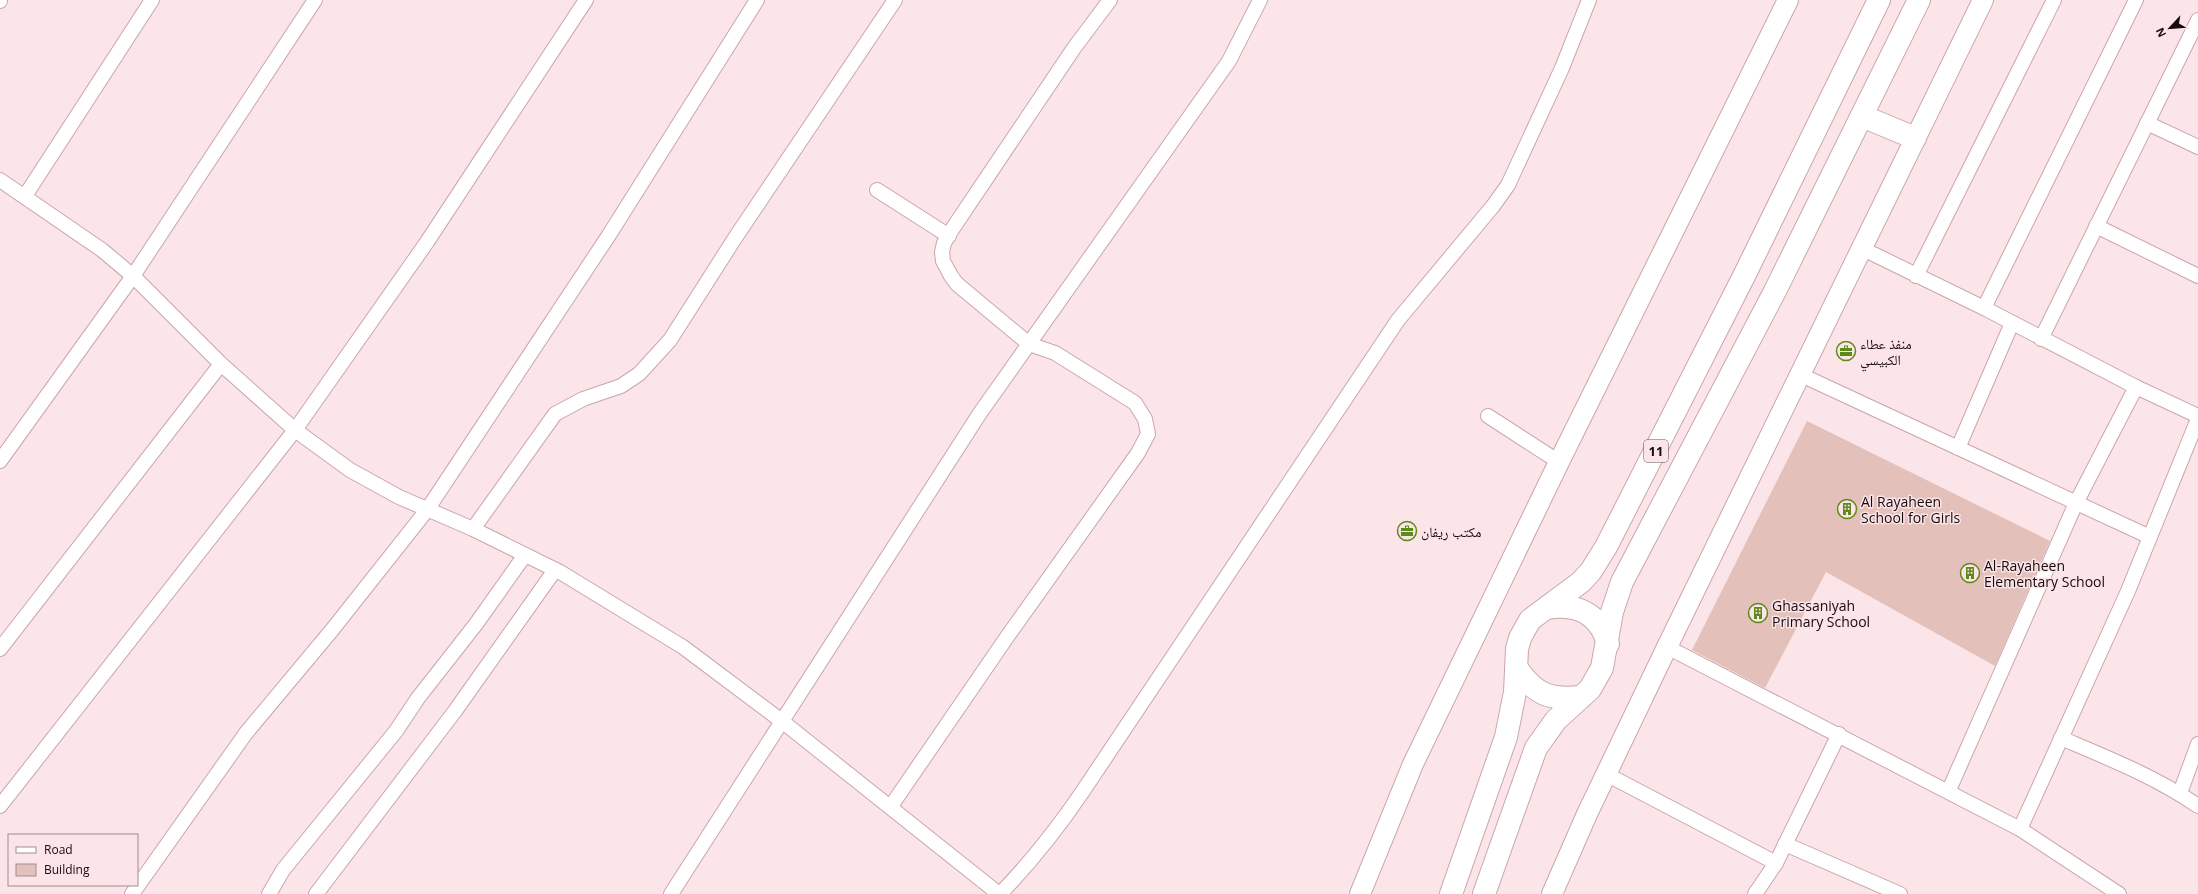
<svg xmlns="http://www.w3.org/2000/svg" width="2198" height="894" font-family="'Open Sans','Noto Naskh Arabic',sans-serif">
<rect width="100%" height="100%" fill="#fbe5e9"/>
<polygon fill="#e3c0b9" points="1807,421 2050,541 1995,666 1826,572 1765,688 1692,650"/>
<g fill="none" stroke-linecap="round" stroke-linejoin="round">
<g stroke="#c9a6ac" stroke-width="16">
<g id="minor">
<polyline points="0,1 0,0"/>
<polyline points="2147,123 2198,147"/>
<polyline points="0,180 102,250 133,276 221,364 295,430 350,470 399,497 473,529 560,572 683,647 783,722 999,894"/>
<polyline points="877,190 949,236"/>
<polyline points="25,196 152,0"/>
<polyline points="2096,226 2198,276"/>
<polyline points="1861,248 1984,308 2136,387 2198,416"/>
<polyline points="1916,276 2054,0"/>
<polyline points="1984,308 2136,0"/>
<polyline points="2041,339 2198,20"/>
<polyline points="1799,374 2150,537"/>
<polyline points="1488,416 1559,462"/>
<polyline points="1958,448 2012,323"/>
<polyline points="0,461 133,276 315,0"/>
<polyline points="473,529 555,414 583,399 621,386 639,374 670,340 735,238 895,0"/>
<polyline points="1667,647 2020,829 2119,894"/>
<polyline points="0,649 221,364"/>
<path d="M2061 738C2108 758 2156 777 2198 806"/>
<polyline points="1606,774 1776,863"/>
<polyline points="1949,790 2076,503 2136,387"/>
<polyline points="2180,793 2198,744"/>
<polyline points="0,806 295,430 427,242 586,0"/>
<polyline points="891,806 1007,637 1138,453 1148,434 1145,419 1135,403 1055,353 1029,344 957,284 951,276 943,261 942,252 944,243 953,228 1074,48 1110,0"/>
<polyline points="2020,829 2128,591 2198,419"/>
<polyline points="1785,844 1900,894"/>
<polyline points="132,894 246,733 332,630 427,510 609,235 757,0"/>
<polyline points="269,894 283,870 396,731 418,698 476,624 525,555"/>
<polyline points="316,894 455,711 555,570"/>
<polyline points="671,894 980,413 1229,61 1260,0"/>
<path d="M1000 894C1031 862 1058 828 1083 791L1398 320 1493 206 1508 185 1562 68 1589 0"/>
<polyline points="1755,894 1776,863 1839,734"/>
</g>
</g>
<g stroke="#c9a6ac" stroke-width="22">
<g id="secondary">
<polyline points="1360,894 1413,764 1559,462 1788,0"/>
<polyline points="1552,894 1587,814 1667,647 1983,0"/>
</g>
</g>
<g stroke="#c9a6ac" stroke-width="24">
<g id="trunk">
<polyline points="1862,116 1915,138"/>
<path d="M1547 608C1577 603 1600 614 1608 644"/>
<path d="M1518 670C1536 695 1550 700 1581 697"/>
<polyline points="1451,894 1506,737 1515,692 1517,649 1520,638 1530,620 1581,582 1591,571 1606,547 1745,274 1879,0"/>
<polyline points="1484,894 1536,748 1556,720 1590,689 1602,668 1612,612 1622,582 1775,291 1919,0"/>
</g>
</g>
<use href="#minor" stroke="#fff" stroke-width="14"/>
<use href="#secondary" stroke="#fff" stroke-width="20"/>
<use href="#trunk" stroke="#fff" stroke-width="22"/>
</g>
<defs>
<g id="office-ring" transform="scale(1)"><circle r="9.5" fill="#fbe5e9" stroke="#5e8a1a" stroke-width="1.5"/><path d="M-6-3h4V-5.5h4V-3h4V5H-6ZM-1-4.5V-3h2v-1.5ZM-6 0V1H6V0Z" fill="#5e8a1a"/></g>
<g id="building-ring" transform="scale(1)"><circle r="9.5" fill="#fbe5e9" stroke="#5e8a1a" stroke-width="1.5"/><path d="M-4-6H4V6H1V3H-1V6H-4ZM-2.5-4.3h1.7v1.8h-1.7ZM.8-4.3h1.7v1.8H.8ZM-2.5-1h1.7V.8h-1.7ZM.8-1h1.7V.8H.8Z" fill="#5e8a1a"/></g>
</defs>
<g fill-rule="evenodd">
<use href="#office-ring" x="1846" y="351"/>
<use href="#building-ring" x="1847" y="509"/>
<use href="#office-ring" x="1407" y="531"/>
<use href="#building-ring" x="1970" y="573"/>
<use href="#building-ring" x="1758" y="613"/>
</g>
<g text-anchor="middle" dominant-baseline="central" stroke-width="3" stroke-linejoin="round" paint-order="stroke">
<rect fill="#fbe5e9" stroke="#5b4c4f" stroke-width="1" x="1644" y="440" width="24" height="22" rx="3"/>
<g font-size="13" font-weight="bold" fill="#160a0d">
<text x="1656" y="451">11</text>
</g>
<g font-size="14" fill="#160a0d" stroke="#fbe5e9" text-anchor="start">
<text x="1860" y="343">منفذ عطاء<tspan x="1860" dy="16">الكبيسي</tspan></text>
<text x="1861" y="501">Al Rayaheen<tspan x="1861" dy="16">School for Girls</tspan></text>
<text x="1421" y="531">مكتب ريفان</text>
<text x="1984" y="565">Al-Rayaheen<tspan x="1984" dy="16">Elementary School</tspan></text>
<text x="1772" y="605">Ghassaniyah<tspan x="1772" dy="16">Primary School</tspan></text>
</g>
</g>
<rect x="8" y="834" width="130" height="52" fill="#fbe5e9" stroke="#9f8d91"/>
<rect x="16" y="847" width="20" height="6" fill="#ffffff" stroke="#9f8d91"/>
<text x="44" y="854" font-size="12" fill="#160a0d">Road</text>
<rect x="16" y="864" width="20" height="12" fill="#e3c0b9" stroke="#9f8d91"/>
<text x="44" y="874" font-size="12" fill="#160a0d">Building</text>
<g transform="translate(2170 28) rotate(244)" stroke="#fbe5e9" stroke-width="3" paint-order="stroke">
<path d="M0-3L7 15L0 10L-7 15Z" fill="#160a0d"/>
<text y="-6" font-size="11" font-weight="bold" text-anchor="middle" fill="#160a0d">N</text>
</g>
</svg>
